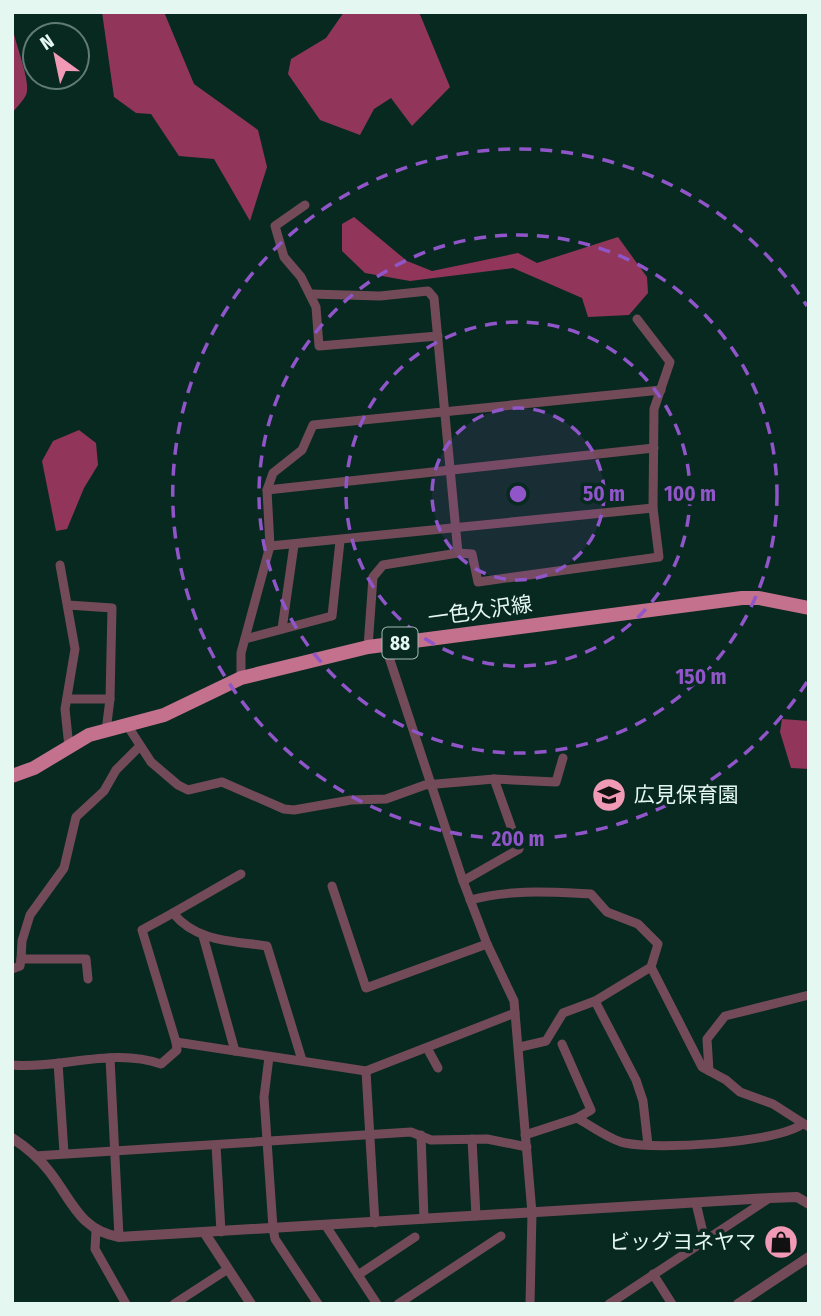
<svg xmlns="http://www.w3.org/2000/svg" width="821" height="1316" font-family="'Fira Sans Condensed','Noto Sans JP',sans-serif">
<rect width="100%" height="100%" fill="#082920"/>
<g fill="#91365a">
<polygon points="102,12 164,12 194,84 258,130 267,167 250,221 214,159 179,156 151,114 136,113 114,97"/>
<polygon points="344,12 419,12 450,87 412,126 391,98 374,109 360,135 320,120 288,74 291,59 326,38"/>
<path d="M12 25C14 41 32 83 26 95 23 101 16 108 12 113Z"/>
<polygon points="354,217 407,261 432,271 518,253 537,263 618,237 647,277 648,293 629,315 588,317 582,298 513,268 410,281 365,273 342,251 342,224"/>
<polygon points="79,430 96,443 98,465 84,488 67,529 56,531 42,461 53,441"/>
<polygon points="782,719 809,721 809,769 791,768 780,732"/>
</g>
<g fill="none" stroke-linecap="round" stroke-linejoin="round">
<g stroke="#734b58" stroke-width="9">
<polyline points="305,205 275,226 284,257 301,277 316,307 319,346 438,336"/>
<polyline points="311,294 380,296 428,291 434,298 458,553 383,565 373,577 368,647"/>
<polyline points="267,490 654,448"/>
<polyline points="270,546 653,508"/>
<polyline points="458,553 472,554 478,582 659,557 653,508 654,409 670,362 637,319"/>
<polyline points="60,565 75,649 65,709 69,747"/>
<polyline points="68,605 112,608 110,699 106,731"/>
<polyline points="282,629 294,545"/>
<polyline points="245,639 332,616 340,541"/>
<polyline points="385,645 463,881 487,944 514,1001 532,1213 530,1304"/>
<polyline points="241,678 241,653 270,546 267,490 273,473 302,450 313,425 661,390"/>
<polyline points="67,699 110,699"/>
<polyline points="127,725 151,762 178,785 188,790 222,782 284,809 294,810 351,800 386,799 425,785 494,779 556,782 563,758"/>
<polyline points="463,881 519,849 494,779"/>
<polyline points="332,886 366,988 487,944"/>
<path d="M470 900C511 889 549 892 591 894L607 912 638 924 658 944 651 967 702 1067 726 1080 740 1092 773 1104 809 1127"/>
<polyline points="173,913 241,874"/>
<polyline points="203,936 235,1051"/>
<polyline points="21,959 22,941 30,915 64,868 76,817 104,791 116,770 139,747"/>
<polyline points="12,969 20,966 21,959 86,959 88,979"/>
<polyline points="176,1042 366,1071 515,1013"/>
<polyline points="520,1047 546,1041 563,1013 595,1001"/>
<polyline points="427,1048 438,1068"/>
<polyline points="269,1057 264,1097 273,1228 275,1239 318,1304"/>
<polyline points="110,1058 119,1237"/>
<polyline points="58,1063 64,1153"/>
<path d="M12 1065C62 1069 113 1047 161 1064L177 1050 176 1042 142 930 173 913C196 942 233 941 267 946L302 1060"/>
<polyline points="366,1071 375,1223"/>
<polyline points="709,1071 707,1039 725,1016 809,995"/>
<path d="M577 1118C590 1125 612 1141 625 1143 659 1150 772 1143 801 1125"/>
<polyline points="421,1135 424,1219"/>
<polyline points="525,1135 577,1118 591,1110 562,1044"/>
<polyline points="472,1139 476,1216"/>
<polyline points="216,1145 221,1232"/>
<polyline points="648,1145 643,1101 636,1080 595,1001 651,967"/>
<polyline points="35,1156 411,1132 431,1140 487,1139 527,1147"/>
<polyline points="696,1203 705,1241"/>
<polyline points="326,1226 377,1304"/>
<polyline points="96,1231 95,1249 126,1304"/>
<polyline points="653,1274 672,1304"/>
<polyline points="358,1275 415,1237"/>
<polyline points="174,1304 228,1269"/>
<polyline points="398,1304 501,1236"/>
<polyline points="609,1304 768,1199"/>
</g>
<g stroke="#734b58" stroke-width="10">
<path d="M12 1138C26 1147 39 1158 49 1171 72 1200 79 1230 119 1237L770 1198 797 1197 809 1204"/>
<polyline points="204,1232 251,1304"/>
<polyline points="738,1304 809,1257"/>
</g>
<polyline stroke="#c3718d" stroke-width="14" points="12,776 34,768 89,735 164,715 241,678 368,647 742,598 759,598 809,608"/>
</g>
<circle cx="518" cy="494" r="86" fill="#9055c9" fill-opacity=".12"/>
<g fill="none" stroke="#9055c9" stroke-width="3.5" stroke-dasharray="12 9">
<circle cx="518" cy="494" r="86"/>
<circle cx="518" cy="494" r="172"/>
<circle cx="518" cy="494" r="259"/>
<path d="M807 682A345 345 0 1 1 807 306"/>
</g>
<defs>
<g id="school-disc" transform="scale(1.75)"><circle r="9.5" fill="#f09ab6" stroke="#082920"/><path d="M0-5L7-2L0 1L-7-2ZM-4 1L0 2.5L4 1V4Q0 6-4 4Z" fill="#111"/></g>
<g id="shop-disc" transform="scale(1.75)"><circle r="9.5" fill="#f09ab6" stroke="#082920"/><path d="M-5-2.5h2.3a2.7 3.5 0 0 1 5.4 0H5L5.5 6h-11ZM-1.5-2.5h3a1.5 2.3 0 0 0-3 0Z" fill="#111"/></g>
</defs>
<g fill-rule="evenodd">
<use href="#school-disc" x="609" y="795"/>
<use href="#shop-disc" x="781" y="1242"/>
</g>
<g text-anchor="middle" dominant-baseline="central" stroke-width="7" stroke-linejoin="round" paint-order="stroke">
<rect fill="#082920" stroke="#a3b9b2" stroke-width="2" x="382.5" y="627.5" width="35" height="31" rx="5"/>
<g font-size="19" font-weight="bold" fill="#e5f7f1">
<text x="400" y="643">88</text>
</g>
<g font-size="21" fill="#e5f7f1" stroke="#082920">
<text transform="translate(480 611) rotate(-8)">一色久沢線</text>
</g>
<g font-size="21" fill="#e5f7f1" stroke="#082920" text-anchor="start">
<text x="634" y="795">広見保育園</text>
<text x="756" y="1242" text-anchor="end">ビッグヨネヤマ</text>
</g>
</g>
<circle cx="518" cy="494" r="10" fill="#9055c9" stroke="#082920" stroke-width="3.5"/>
<g font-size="21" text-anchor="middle" font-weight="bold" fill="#9055c9" stroke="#082920" stroke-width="7" stroke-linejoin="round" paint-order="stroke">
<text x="604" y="501">50 m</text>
<text x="690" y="501">100 m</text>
<text x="701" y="684">150 m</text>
<text x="518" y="846">200 m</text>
</g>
<rect width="821" height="1316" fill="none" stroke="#e5f7f1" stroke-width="28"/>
<g transform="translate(56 56) rotate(327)"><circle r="33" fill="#082920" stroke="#607b74" stroke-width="2"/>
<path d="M0-5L12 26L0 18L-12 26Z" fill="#f09ab6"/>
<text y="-10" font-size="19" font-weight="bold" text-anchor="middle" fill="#e5f7f1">N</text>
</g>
</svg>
